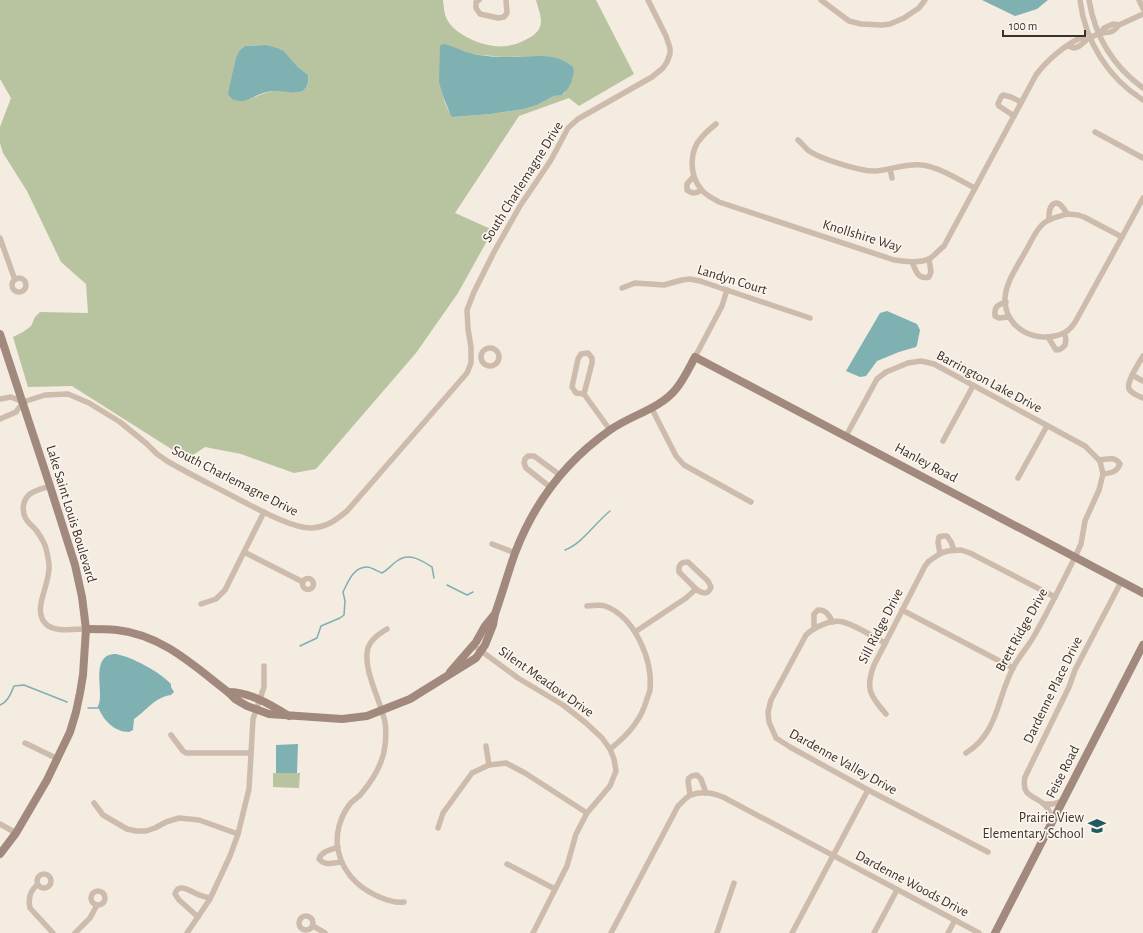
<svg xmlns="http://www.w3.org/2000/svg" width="1143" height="933" font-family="'Alegreya Sans',sans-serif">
<rect width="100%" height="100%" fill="#f4ebe1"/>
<g fill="#b8c4a0" fill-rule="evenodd">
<path d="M0 0H443C444 7 444 15 448 21 457 37 489 49 507 46 514 45 520 43 527 39 532 37 538 32 540 27 543 19 538 8 536 0H596L634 74 579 106 569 98 519 116 455 213 493 230 458 293 416 353 316 469 294 473 241 454 205 447 187 459 72 386 28 387 13 337 23 332 31 326 35 317 40 312 88 313 86 284 61 262 27 191 3 153 0 143V127L11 98 0 79ZM266 45 284 51 297 66 308 75C312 99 287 90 274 91 265 92 258 96 250 99L234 67 236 57 239 51 245 46ZM462 51 470 54 504 57 539 56 573 78 564 94 554 96 537 105 524 109 491 114 453 117C445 109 439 84 440 73Z"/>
<polygon points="273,773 300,773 299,788 273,787"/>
</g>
<g fill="#7fb0b2">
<polygon points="982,0 1048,0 1037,9 1015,16"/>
<path d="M443 44C450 45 455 48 461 50 467 53 473 54 479 55 487 56 496 57 504 57 527 58 554 50 573 67 575 78 570 88 562 95L554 96 537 105 524 109 491 114 453 117 451 116 443 96 439 82 440 46Z"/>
<path d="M266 45 277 48 284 51 297 66 308 75C309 81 308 88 302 91 291 95 278 89 267 92 253 95 247 105 232 99L228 94 236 57 239 51 245 46Z"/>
<polygon points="887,311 917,324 920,330 917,345 916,347 899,352 877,361 866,376 860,377 846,371 880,313"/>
<path d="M116 654C132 657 160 672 171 684V687L174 692 171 695C155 697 146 711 134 719L133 730 129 732C115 732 104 721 99 709L97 708C107 697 87 654 116 654Z"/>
<polygon points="298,744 297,773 276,773 276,745"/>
</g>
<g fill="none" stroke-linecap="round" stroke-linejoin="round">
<g stroke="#7fb0b2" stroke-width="1.5">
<path d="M565 550C583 543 595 523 610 511"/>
<polyline points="447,585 467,595 473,592"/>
<path d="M300 646 317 638 321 626 340 618 344 615 345 601 343 592C348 582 353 567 367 567 371 567 377 571 382 573 389 569 391 565 397 561 409 552 421 560 432 567L434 578"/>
<path d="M0 705C8 702 11 693 14 686L24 685 67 702"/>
<polyline points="88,708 97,708"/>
</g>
<g stroke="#cdbbac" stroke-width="5.5">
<polyline points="479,0 476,2 476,8 480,14 498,18 504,17 507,13 506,0"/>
<polyline points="821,0 849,21 861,24 882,25 890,24 904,18 919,8 925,0"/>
<path d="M1080 0C1085 41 1108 78 1143 100"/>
<path d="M1089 0C1095 37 1113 66 1143 88"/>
<polyline points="1139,0 1143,9"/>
<polyline points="1101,33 1104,28 1113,24 1119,25 1143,14"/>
<path d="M1068 46C1069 46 1073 48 1074 48 1081 47 1083 42 1088 39 1090 37 1094 36 1096 35 1106 30 1111 36 1119 25"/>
<polyline points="1014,116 999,106 998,104 1001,97 1003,95 1011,97 1021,102"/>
<path d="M716 124C711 128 706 132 702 137 689 150 689 175 701 189 705 195 712 198 719 202L894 260C905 261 918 264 929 259 934 256 939 250 944 246L1036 75C1047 60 1064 46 1080 38L1086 40"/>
<polyline points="1095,132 1143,158"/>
<path d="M798 140C802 143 805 148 809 151 821 159 862 172 876 171 891 170 906 163 922 165 939 167 959 180 975 188"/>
<polyline points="890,169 892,178"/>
<path d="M693 177 687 184V190C692 194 696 194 701 190"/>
<path d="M1067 214 1078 215 1084 217 1122 237 1078 317C1075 323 1070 330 1064 333 1037 345 1004 329 1005 298 1006 282 1017 267 1024 254 1031 243 1037 225 1049 220 1055 217 1061 216 1067 214Z"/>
<path d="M1049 220C1048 202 1058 196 1067 214"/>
<polyline points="1122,237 1143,198"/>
<polyline points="0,238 15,280"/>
<path d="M912 262C916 271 918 280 929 277L931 272 929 259"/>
<circle cx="19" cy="285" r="7"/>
<polyline points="622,288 635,283 664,285 682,280 690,279 700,281 810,318"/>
<path d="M1006 302C998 305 994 306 995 316L999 318 1009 317"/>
<path d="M1048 337 1056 350C1060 350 1062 349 1065 345L1066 339 1064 333"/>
<circle cx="490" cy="357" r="9"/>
<path d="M1143 356C1139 363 1126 382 1129 389 1132 394 1139 396 1143 398"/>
<polyline points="695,357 722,306 727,290"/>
<polyline points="1132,375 1143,381"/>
<polyline points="584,394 576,393 572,387 578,359 581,354 588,353 592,358 592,363 584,394 610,430"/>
<polyline points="0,399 11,397 23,402"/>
<path d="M23 402 45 395 68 394 89 403 120 422 147 444 157 454 167 461C191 475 216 487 240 500 258 509 293 529 312 528 327 527 336 520 347 511L467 373 471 363V347L468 329 467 310 474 292 494 252 520 206 551 160 568 128 578 119 652 77 663 68 667 62 670 54V48L666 36 648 0"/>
<polyline points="651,407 676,456 684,465 751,502"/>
<polyline points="0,419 16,412 23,402"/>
<path d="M846 436 877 379 886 372 908 363 921 361 934 364 1085 446 1100 461 1103 474 1099 490 1085 521 1081 544 1075 557C1062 583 1049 610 1034 636 1028 647 1020 655 1014 666 997 696 999 733 966 753"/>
<polyline points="943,441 973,386"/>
<path d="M1099 460C1107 459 1115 456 1120 464 1117 472 1111 473 1103 474"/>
<polyline points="1018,478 1047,426"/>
<path d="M50 486C44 488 35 490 30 494 23 499 21 511 26 519 28 523 33 526 36 530 39 534 42 539 44 543 47 549 48 558 49 564 51 584 32 608 45 623 53 633 75 629 86 629"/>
<polyline points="550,487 526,468 524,463 525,459 528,456 534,456 560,475"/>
<polyline points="492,544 515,553"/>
<polyline points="244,552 303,582"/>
<polyline points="940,554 938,542 939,537 943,536 947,536 951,542 954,550"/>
<circle cx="308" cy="584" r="5.5"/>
<polyline points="201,604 216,599 225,590 264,512"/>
<path d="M587 606C593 606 600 604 605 606 635 617 653 660 650 690 649 694 647 698 646 702 640 722 627 736 610 749"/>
<polyline points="902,610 1013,668"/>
<path d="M387 629C379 634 371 639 368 648 362 669 381 701 385 722 386 729 386 738 385 746 383 763 372 781 361 794 358 798 353 800 350 804 340 817 335 834 338 850 341 864 347 874 357 883 368 893 390 904 404 902"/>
<path d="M814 629V614L818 610C826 609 829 616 833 622"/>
<path d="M635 632 686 598 696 589C701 593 708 596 711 587L708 581 688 562C681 562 678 565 679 572L696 589"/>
<path d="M885 643C874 637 855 625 843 622 832 619 814 627 806 635L771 700 768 712 769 722 776 738 790 747 868 790 988 852"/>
<polyline points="473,645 518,678 563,705 586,723 602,738 610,749 614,759 616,771 610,786 587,813 576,834 567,866 533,933"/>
<path d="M886 714C870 696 865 688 874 665L925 566 929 561 941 553 948 551 961 550 970 553 1055 597"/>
<polyline points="171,735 183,751 186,753 251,753"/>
<polyline points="25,743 58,759"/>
<polyline points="486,746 489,765"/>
<polyline points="690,795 688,781 689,778 692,776 697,775 701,779 706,793"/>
<polyline points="94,803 103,815 127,829 136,831 146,831 155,828 166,822 179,818 199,820 238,834"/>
<polyline points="1044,804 1053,804 1062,801"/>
<path d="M1052 823C1051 816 1050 810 1045 805 1034 795 1021 797 1025 777L1069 687 1075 670 1121 582"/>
<polyline points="0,824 16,833"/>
<polyline points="438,828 443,813 472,773 489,765 506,763 525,773 587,813"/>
<path d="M338 847C330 850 322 851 319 859 325 866 333 863 341 862"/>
<polyline points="507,864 555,889"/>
<circle cx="44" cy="881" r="7"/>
<path d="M37 885C30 891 28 899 30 908L53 933"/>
<circle cx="98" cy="898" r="7"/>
<circle cx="306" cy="923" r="7"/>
<path d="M198 917 179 900 175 894C178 882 190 891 197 894 201 896 206 897 210 898"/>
<polyline points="313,926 325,933"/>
<polyline points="75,933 90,918 97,905"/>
<polyline points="187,933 210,899 230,856 238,834 249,789 253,719 264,687 264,666"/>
<path d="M611 933 678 806C682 802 686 797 691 795 701 791 713 793 723 797L979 933"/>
<polyline points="717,933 734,883"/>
<polyline points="792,933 868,790"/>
<polyline points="874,933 897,890"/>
<polyline points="948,933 955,920"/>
</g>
<g stroke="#a18a7d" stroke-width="8">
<polyline points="0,334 49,483 75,565 82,597 86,629 83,675 80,693 76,712 70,732 47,780 16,833 0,854"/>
<path d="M86 629C97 629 107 629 117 630 162 635 193 665 228 692"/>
<polyline points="450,672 476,642 485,626 494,615"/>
<path d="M289 716C271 705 250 692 228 692L235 699 247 706 269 714 342 719 367 716 410 699 476 658 485 645 493 625 495 614C502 594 508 573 515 553 534 503 566 461 610 430 631 415 660 409 676 389 684 379 689 368 695 357L1143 593"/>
<polyline points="995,933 1143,645"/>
</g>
</g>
<defs>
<g id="school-bare" transform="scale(1.38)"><path d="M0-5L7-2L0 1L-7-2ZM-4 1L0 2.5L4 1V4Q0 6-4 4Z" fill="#1f5a5e" stroke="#fbf5ee" stroke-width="2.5" paint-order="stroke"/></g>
</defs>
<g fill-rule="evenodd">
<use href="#school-bare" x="1097" y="826"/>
</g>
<g text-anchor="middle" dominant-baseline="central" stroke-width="3.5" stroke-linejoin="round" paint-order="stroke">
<g font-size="14" fill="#3b302b" stroke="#fbf5ee">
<text transform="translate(523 182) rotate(-58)">South Charlemagne Drive</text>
<text transform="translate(862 236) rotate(17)">Knollshire Way</text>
<text transform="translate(732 280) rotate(17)">Landyn Court</text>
<text transform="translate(989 382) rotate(28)">Barrington Lake Drive</text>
<text transform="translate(926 463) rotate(28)">Hanley Road</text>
<text transform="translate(235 481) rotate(27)">South Charlemagne Drive</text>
<text transform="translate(71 514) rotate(73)">Lake Saint Louis Boulevard</text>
<text transform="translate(881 626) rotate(-63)">Sill Ridge Drive</text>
<text transform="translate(1022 630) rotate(-61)">Brett Ridge Drive</text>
<text transform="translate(546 682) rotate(35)">Silent Meadow Drive</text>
<text transform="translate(1053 690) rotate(-64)">Dardenne Place Drive</text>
<text transform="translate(843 762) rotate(29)">Dardenne Valley Drive</text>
<text transform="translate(1063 772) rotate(-63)">Feise Road</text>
<text transform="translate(912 884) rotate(28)">Dardenne Woods Drive</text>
</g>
<g font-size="14" fill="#3b302b" stroke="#fbf5ee" text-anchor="end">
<text x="1084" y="818">Prairie View<tspan x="1084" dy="16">Elementary School</tspan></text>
</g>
</g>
<path d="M1003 30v6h82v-6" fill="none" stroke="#3b302b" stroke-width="2"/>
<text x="1009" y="30" font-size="12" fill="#3b302b" stroke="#fbf5ee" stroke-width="3" paint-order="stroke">100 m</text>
</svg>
